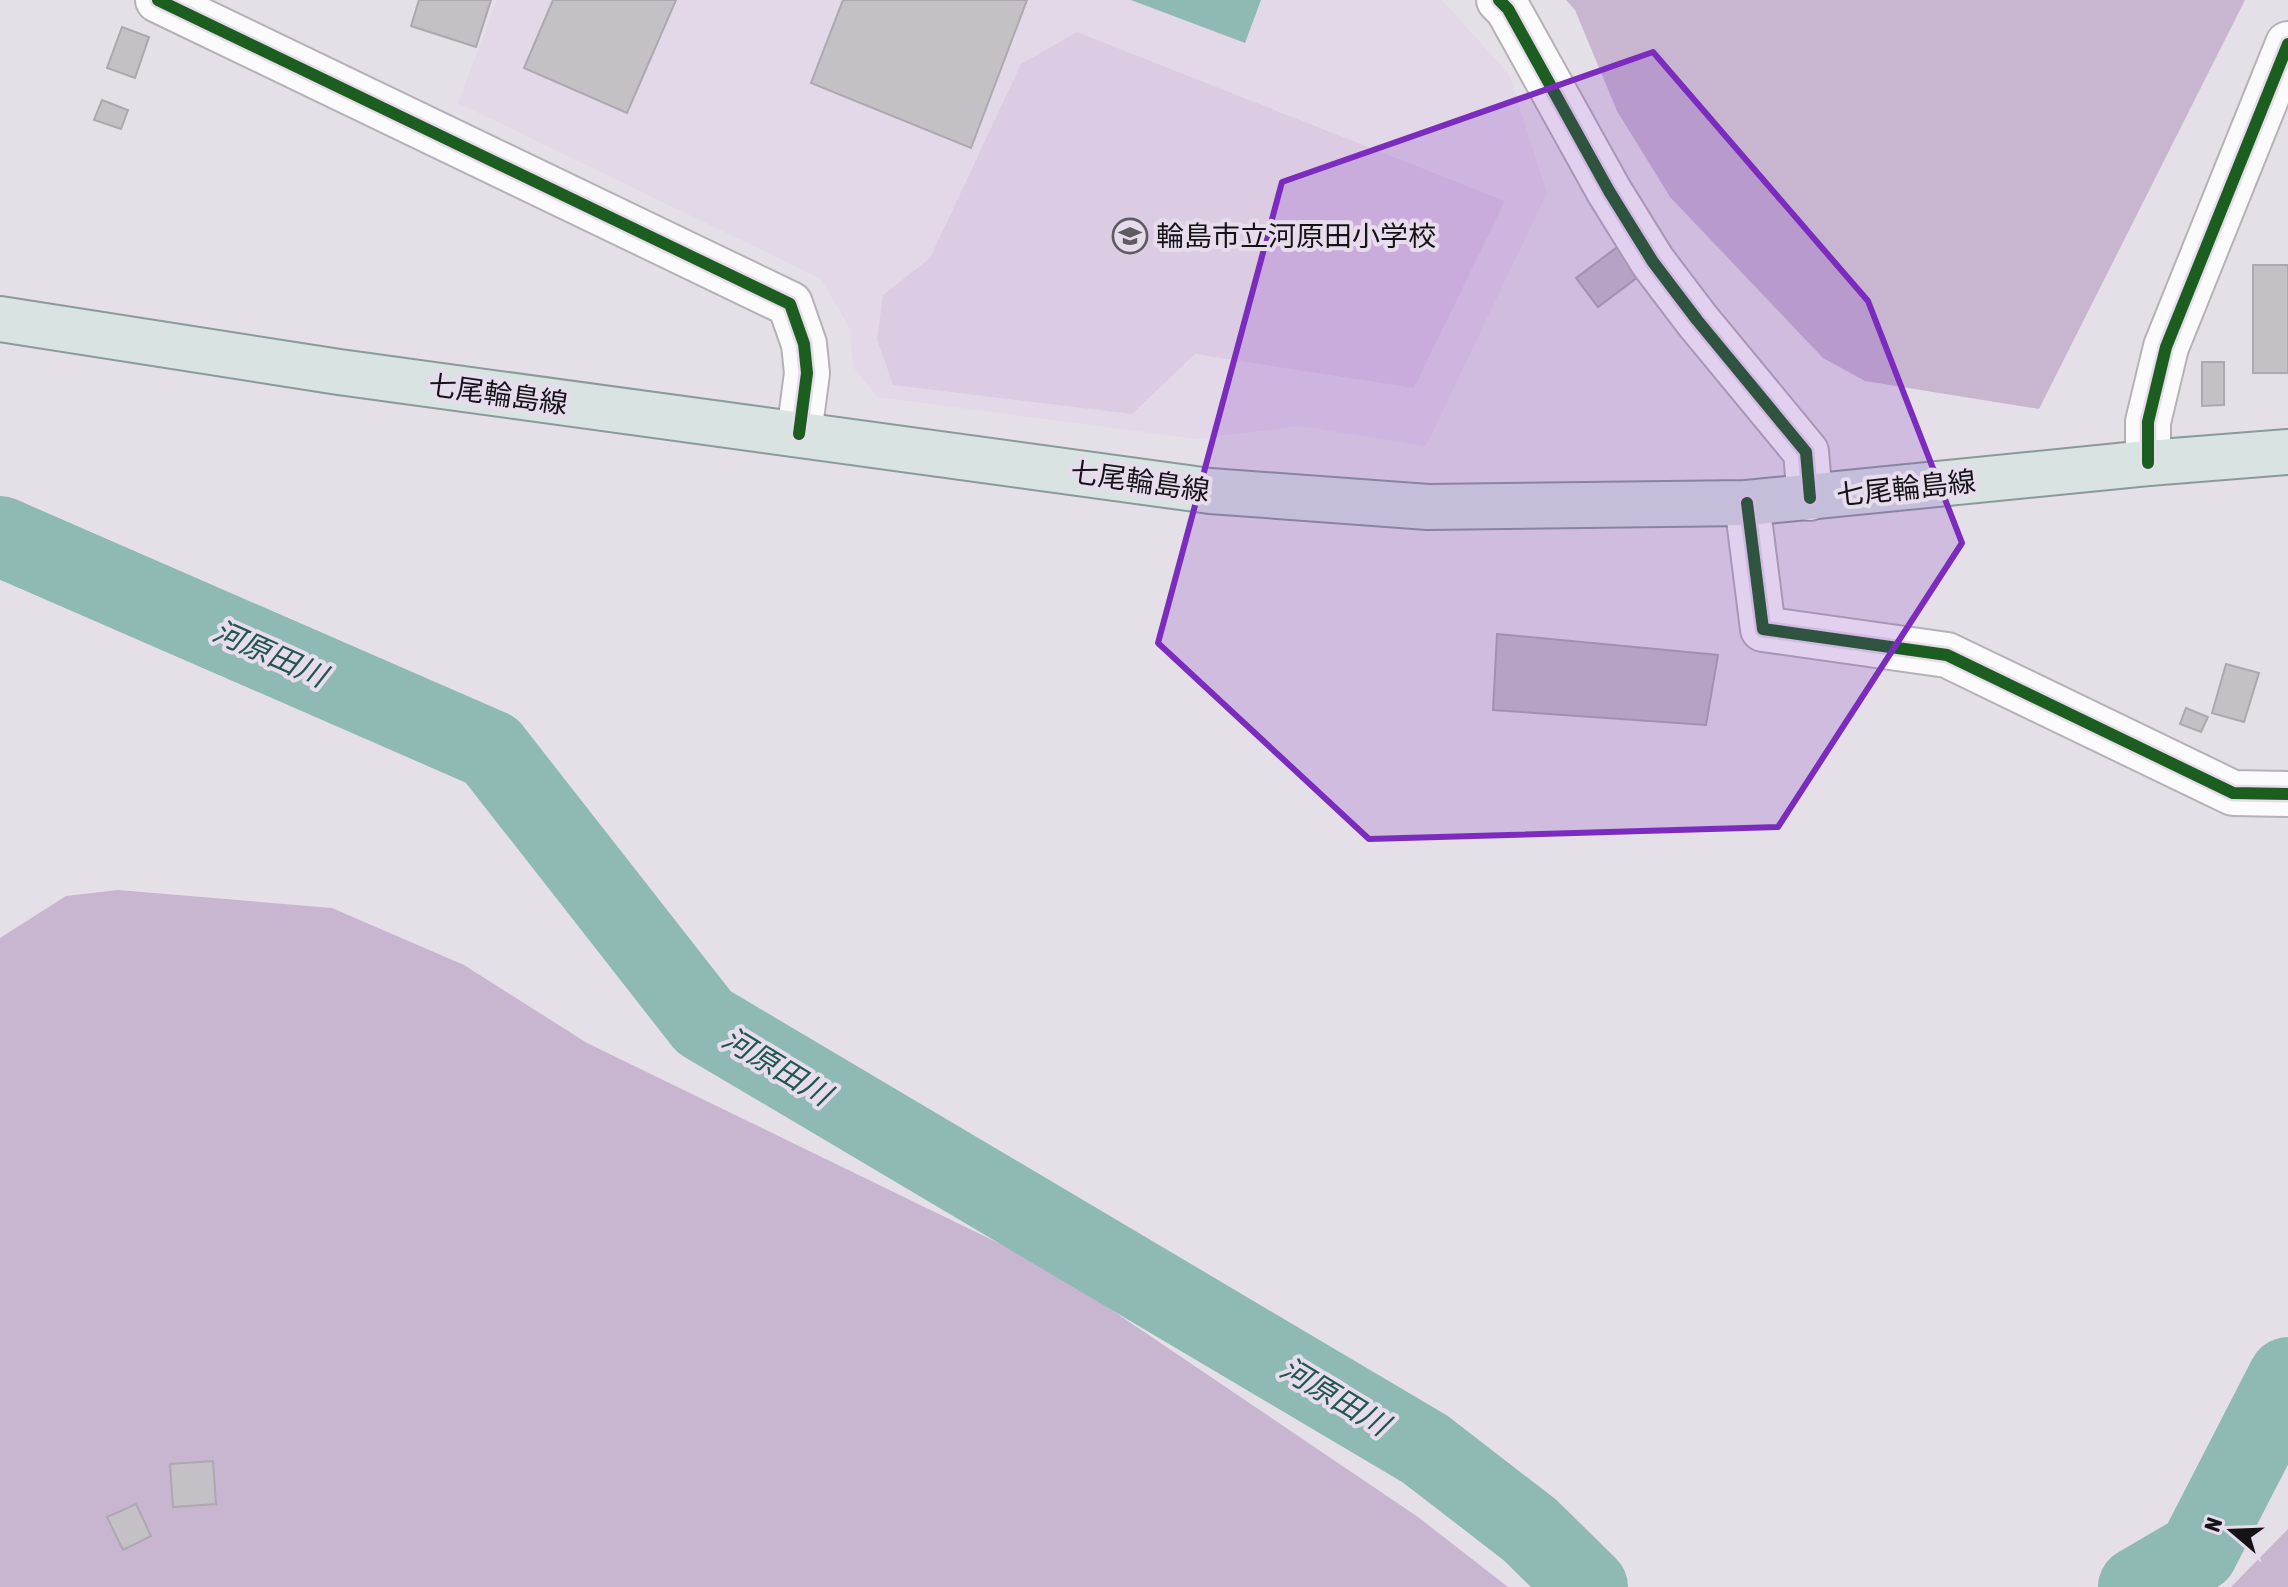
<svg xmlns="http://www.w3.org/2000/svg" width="2288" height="1587" font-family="'Asap Condensed','Noto Sans JP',sans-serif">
<rect width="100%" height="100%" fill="#e5e0e8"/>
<polygon fill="#e3d8e8" points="497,0 1442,0 1509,74 1547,193 1426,446 1299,426 1196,439 877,397 853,367 850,329 821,279 458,103"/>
<polygon fill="#dccce3" points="1077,32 1505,201 1414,388 1195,354 1132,414 893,385 877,339 883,295 930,258 1021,64"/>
<g fill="#c8b6d0">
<polygon points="1566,0 2245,0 2039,409 1865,381 1823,358 1670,197 1617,111 1575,10"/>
<polygon points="118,890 332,908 464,965 587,1043 1048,1267 1418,1517 1508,1587 0,1587 0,938 66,896"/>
<polygon points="2288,1529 2288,1587 2231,1587"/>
</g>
<polygon fill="#8fbab4" points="1131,0 1261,0 1245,43"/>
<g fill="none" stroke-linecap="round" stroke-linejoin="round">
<g stroke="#8fbab4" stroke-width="80">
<polyline points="0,536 491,750 704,1022 1425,1449 1530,1530 1588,1587"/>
<polyline points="2138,1587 2198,1552 2288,1377"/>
</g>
</g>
<g fill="#c4c0c6" stroke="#aca8af" stroke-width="2">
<polygon points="419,0 491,0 476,47 411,26"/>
<polygon points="553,0 676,0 627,113 524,68"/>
<polygon points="843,0 1027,0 971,148 811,83"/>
<polygon points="122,27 149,37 135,78 107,68"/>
<polygon points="102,100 128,110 121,129 94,120"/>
<polygon points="1624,242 1646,271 1598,307 1576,278"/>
<rect x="2253" y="265" width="35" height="108"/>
<polygon points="2202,362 2224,362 2224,405 2202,406"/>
<polygon points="1497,634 1718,655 1706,725 1493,710"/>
<polygon points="2226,664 2259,673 2244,722 2212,713"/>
<polygon points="2186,708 2208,717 2201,732 2180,724"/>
<polygon points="213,1461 216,1504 173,1507 170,1464"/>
<polygon points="136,1504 151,1536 123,1550 107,1517"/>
</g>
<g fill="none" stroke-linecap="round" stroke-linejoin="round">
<g stroke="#b5b1b6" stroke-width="48">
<g id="street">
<polyline points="158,0 790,304 804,344 807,373 799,434"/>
<polyline points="1499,0 1508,9 1609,191 1653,262 1697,320 1806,452 1810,498"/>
<polyline points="1747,503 1763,629 1947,655 2233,793 2288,794"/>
</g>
</g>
<g stroke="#b5b1b6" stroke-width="48">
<polyline id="secondary" points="2148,463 2148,422 2166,347 2288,44"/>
</g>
<g stroke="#8a9a9c" stroke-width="48">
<polyline id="primary" points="0,319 339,372 1210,491 1428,507 1747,503 2148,463 2288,452"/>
</g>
<use href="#street" stroke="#fbfafc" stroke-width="44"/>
<use href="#secondary" stroke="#fbfafc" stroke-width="44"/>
<use href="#primary" stroke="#d8e3e2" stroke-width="44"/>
<g stroke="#e6dceb" stroke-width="17">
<g id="cycleway">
<polyline points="158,0 790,304 804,344 807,373 799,434"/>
<polyline points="1499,0 1508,9 1609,191 1653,262 1697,320 1806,452 1810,498"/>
<polyline points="2148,463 2148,422 2166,347 2288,44"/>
<polyline points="1747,503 1763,629 1947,655 2233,793 2288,794"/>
</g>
</g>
<use href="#cycleway" stroke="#1b5e20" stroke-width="12"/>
</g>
<path fill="#7b2cbf" fill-opacity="0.2" stroke="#7b2cbf" stroke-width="6" stroke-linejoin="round" d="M1653 52 1868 301 1962 543 1778 827 1369 839 1158 643 1282 182Z"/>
<defs>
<g id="school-ring" transform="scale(1.8)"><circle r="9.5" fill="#e6dceb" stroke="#5e5b61" stroke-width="1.5"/><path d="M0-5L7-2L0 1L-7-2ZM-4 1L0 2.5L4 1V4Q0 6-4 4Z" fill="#5e5b61"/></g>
</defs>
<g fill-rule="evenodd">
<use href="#school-ring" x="1130" y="236"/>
</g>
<g text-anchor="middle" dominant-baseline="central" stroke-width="8" stroke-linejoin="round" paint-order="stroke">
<g font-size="28" fill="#161318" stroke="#e6dceb" text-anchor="start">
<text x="1156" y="236">輪島市立河原田小学校</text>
</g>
<g font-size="28" fill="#161318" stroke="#e6dceb">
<text transform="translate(498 394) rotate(8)">七尾輪島線</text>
<text transform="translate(1140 481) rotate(8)">七尾輪島線</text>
<text transform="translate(1906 488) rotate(-6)">七尾輪島線</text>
</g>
<g font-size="30" font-style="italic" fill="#21574e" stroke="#e6dceb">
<text transform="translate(270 653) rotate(24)">河原田川</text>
<text transform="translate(777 1066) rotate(31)">河原田川</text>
<text transform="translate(1335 1396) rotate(31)">河原田川</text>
</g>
</g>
<g transform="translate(2232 1531) rotate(289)" stroke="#e6dceb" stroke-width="6" paint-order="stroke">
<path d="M0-6L14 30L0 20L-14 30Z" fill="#161318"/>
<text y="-12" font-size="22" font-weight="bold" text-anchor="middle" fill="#161318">N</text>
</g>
</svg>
